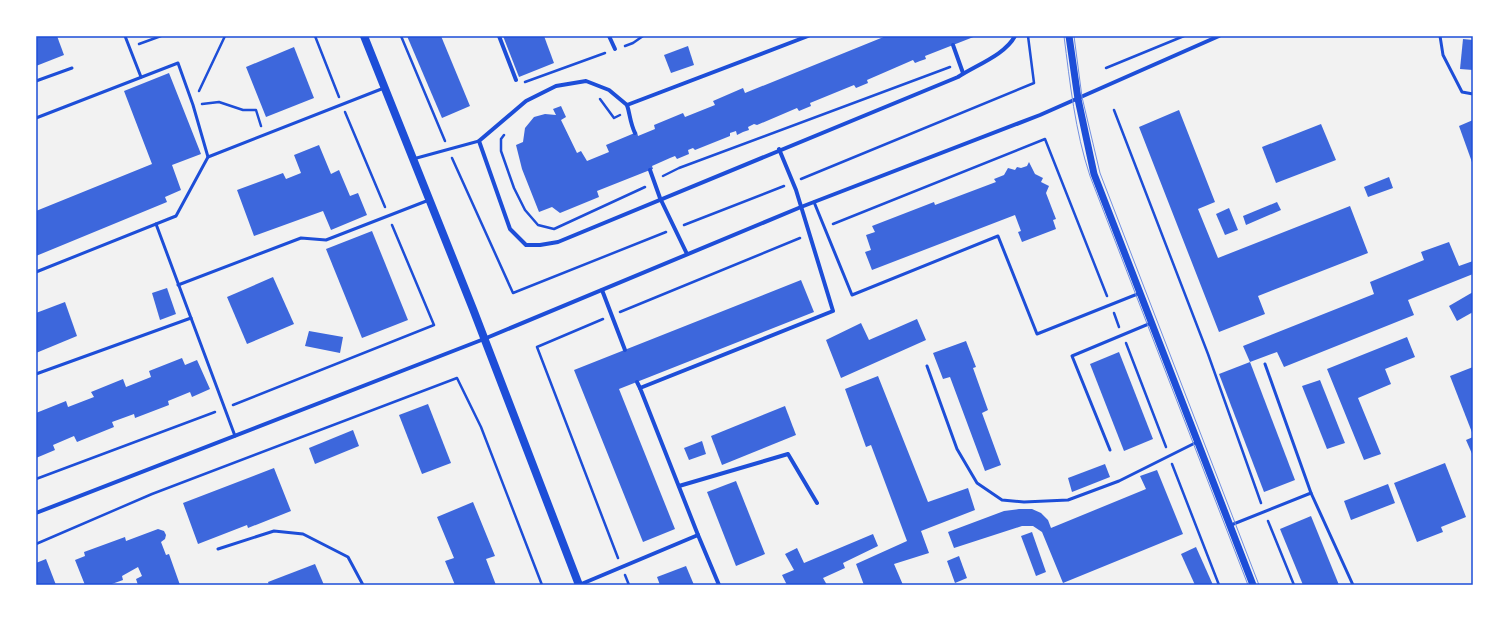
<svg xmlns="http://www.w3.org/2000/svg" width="1509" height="621" font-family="'Source Sans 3',sans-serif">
<rect width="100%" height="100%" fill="#f2f2f2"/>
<g fill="#3d67dc">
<polygon points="36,36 57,36 64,55 36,66"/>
<polygon points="407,36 441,36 470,106 442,118"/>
<polygon points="503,36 544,36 554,63 519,77"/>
<polygon points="886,36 976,36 925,56 926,59 920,61 915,63 913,60 867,80 868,83 856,88 854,85 810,103 811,106 799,111 797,108 757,125 754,124 748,127 749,130 743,132 737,135 736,131 730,133 730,136 695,150 693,148 688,150 689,154 677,159 675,156 670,158 652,166 653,169 650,170 597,191 599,197 560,213 552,207 539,212 522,169 516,145 523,142 525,128 534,117 545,114 556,115 553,109 561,106 566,117 561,120 577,153 581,151 587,161 609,152 606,145 637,132 638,136 655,129 654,125 683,113 685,117 715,105 713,101 743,88 745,93"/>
<polygon points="1463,39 1473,40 1473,70 1460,69"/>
<polygon points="688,46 694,65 671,73 664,55"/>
<polygon points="294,47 314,98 266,117 246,67"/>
<polygon points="169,73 201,154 172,165 181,190 165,197 167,202 36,256 36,211 152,164 124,91"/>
<polygon points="1179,110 1215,202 1198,209 1218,258 1350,206 1368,253 1258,296 1265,314 1219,332 1139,127"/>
<polygon points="1473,120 1473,165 1459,126"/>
<polygon points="1321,124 1336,160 1276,183 1262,147"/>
<polygon points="319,145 331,174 339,170 350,196 358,193 367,215 331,230 323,211 254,236 237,190 283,173 286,179 301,173 294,155"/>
<polygon points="1029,162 1035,174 1043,178 1041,182 1049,186 1046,193 1056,219 1053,220 1056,229 1022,242 1018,232 1021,231 1015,215 872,270 865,252 871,250 866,235 875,232 872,226 934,202 935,205 996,182 994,179 1004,175 1008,168 1015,170 1017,167 1021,168 1027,166"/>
<polygon points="1389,177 1393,188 1368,197 1364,187"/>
<polygon points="1277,202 1281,210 1246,225 1243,216"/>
<polygon points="1229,208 1238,230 1225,235 1216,214"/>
<polygon points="372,231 408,320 362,338 326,249"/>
<polygon points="1449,242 1459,266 1473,261 1473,274 1408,300 1414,315 1284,367 1277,352 1250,362 1243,346 1374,294 1370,282 1424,260 1421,252"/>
<polygon points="273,277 294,324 247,344 227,297"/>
<polygon points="801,280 814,312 619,389 675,529 643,542 574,370"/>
<polygon points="167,288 176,314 160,320 152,293"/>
<polygon points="1473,292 1473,312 1457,321 1449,306"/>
<polygon points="65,302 77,336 36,353 36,313"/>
<polygon points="917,319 926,340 841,378 826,340 861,323 869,340"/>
<polygon points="309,331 343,337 340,353 305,346"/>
<polygon points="1407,337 1415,357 1385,369 1391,384 1358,398 1381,454 1364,460 1327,369"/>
<polygon points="966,341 976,367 973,368 988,410 982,413 1001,465 985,471 950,377 943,379 933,353"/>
<polygon points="1119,352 1153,439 1124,451 1090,364"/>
<polygon points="182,358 185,365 197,360 210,389 192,397 190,392 168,401 169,405 135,418 134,414 112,422 114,427 77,442 74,436 53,445 55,450 36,458 36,413 66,401 68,407 94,397 91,392 123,379 126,387 151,377 149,371"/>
<polygon points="1250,362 1295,480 1264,492 1219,374"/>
<polygon points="1473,367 1473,435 1450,376"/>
<polygon points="878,376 928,502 968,488 975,510 921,531 929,553 894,564 903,585 864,585 856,564 907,541 871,445 866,447 845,389"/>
<polygon points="1320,380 1345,443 1327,449 1302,386"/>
<polygon points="428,404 451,463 422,474 399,415"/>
<polygon points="785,406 796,435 722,465 711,436"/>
<polygon points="353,430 359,446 315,464 309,448"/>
<polygon points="1473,437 1473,456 1466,440"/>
<polygon points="702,441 706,454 689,460 684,448"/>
<polygon points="1445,463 1466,517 1441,527 1443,532 1417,542 1394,483"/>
<polygon points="1105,464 1110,477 1072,492 1068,478"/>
<polygon points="274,468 291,511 248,528 247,525 198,544 183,503"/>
<polygon points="1157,470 1183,534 1063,583 1042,532 1033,526 1022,526 954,548 948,532 1004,511 1019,509 1032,509 1041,513 1048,520 1051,528 1146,489 1140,476"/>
<polygon points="736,481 765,554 736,566 707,492"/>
<polygon points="1388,484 1395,503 1351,520 1344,501"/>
<polygon points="473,502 495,556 486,559 496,585 455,585 445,561 454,558 437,517"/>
<polygon points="1311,516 1339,585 1303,585 1280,529"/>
<polygon points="158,529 164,531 166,535 165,539 161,542 166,555 169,554 180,585 138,585 136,579 142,576 138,567 122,576 123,580 109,585 85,585 75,560 85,556 84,552 125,537 126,541"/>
<polygon points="1032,532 1046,572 1036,576 1021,536"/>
<polygon points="873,534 878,546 843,563 845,568 823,578 827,585 787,585 782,575 794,570 785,554 797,548 804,563"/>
<polygon points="1196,547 1213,585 1195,585 1181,554"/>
<polygon points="959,556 967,578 955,583 947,561"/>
<polygon points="46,559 56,585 36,585 36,563"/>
<polygon points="315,564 324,585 269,585 268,582"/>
<polygon points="686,566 694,585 660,585 657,577"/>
</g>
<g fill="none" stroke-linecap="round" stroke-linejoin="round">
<g stroke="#1d4ed8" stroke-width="2.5">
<polyline points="315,36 339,97"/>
<polyline points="401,36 445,141"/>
<polyline points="139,44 161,36"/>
<polyline points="625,46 633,43 643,36"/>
<polyline points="1106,68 1184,36"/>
<polyline points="525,82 605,53"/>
<polyline points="199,91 225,36"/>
<polyline points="600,99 614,118 620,115"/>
<polyline points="202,104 219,102 243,110 256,110 261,126"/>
<polyline points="1114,110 1208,354 1261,503"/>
<polyline points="345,112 385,207"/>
<polyline points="504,135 501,139 501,151 514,188 525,210 538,225 554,229 645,187"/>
<polyline points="452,158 513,293 666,232"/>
<polyline points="663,176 679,168 950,67"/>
<polyline points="801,179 1034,83 1028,36"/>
<polyline points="833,224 1045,139 1107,296"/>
<polyline points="684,225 784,186"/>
<polyline points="620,312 800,238"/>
<polyline points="1114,313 1119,327"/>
<polyline points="603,319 537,347 618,558"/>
<polyline points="1126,343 1166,447"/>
<polyline points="233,405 434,325 392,225"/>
<polyline points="1172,464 1219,585"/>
<polyline points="36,479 215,412"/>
<polyline points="1268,521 1294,585"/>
<polyline points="36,544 152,494 457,378 481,427 542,585"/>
<polyline points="625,575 629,585"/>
</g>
<g stroke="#1d4ed8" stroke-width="3">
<polyline points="125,36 141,77"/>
<polyline points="1440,36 1443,55 1462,92 1473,94"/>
<polyline points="36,81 72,68"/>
<polyline points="36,118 178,63 193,105 208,157 176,216 36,272"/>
<polyline points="208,157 384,88"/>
<polyline points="413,159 479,141"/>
<polyline points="814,202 852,295 998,236 1037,334 1140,293"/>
<polyline points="156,224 191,318"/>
<polyline points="178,285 301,238 326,240 429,200"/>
<polyline points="1265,364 1311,493"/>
<polyline points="927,366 957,449 977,483 1002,500 1024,502 1068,500 1119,481 1197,442"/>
<polyline points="36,374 191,318 235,436"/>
<polyline points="1110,450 1072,356 1151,323"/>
<polyline points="1231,525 1311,493 1353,585"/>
<polyline points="218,549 274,531 303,534 348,557 363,585"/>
</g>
<g stroke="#1d4ed8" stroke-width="4">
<polyline points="499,36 516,80"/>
<polyline points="609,36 615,49"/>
<path d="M808 36 627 105 609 90 586 81 556 86 526 101 479 141 510 229 526 245H540L558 242 958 77C976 65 1005 55 1015 36"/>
<polyline points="953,45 963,73"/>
<path d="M627 105C630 114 630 123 635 133"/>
<polyline points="650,170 660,198 687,254"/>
<polyline points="602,290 625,350"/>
<polyline points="637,382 640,388"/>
<polyline points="679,486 788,454 817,503"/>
<polyline points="36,513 484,339 801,207 1040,115 1219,36"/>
<polyline points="698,535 640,388 833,311 796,190 779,149"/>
<polyline points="579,585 698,535 719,585"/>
</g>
<polyline stroke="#1d4ed8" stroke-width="7" points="1069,36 1078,99 1094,174 1253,585"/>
<polyline stroke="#1d4ed8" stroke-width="8" points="364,36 473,309 579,585"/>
<g stroke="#7290e2" stroke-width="1">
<path d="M1064 36C1070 83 1075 131 1090 176L1248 585"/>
<polyline points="1074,36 1082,97 1100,173 1259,585"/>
</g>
</g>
<rect width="1509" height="621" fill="none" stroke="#ffffff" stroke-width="74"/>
<rect x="37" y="37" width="1435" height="547" fill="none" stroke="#1d4ed8" stroke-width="1.5"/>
</svg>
